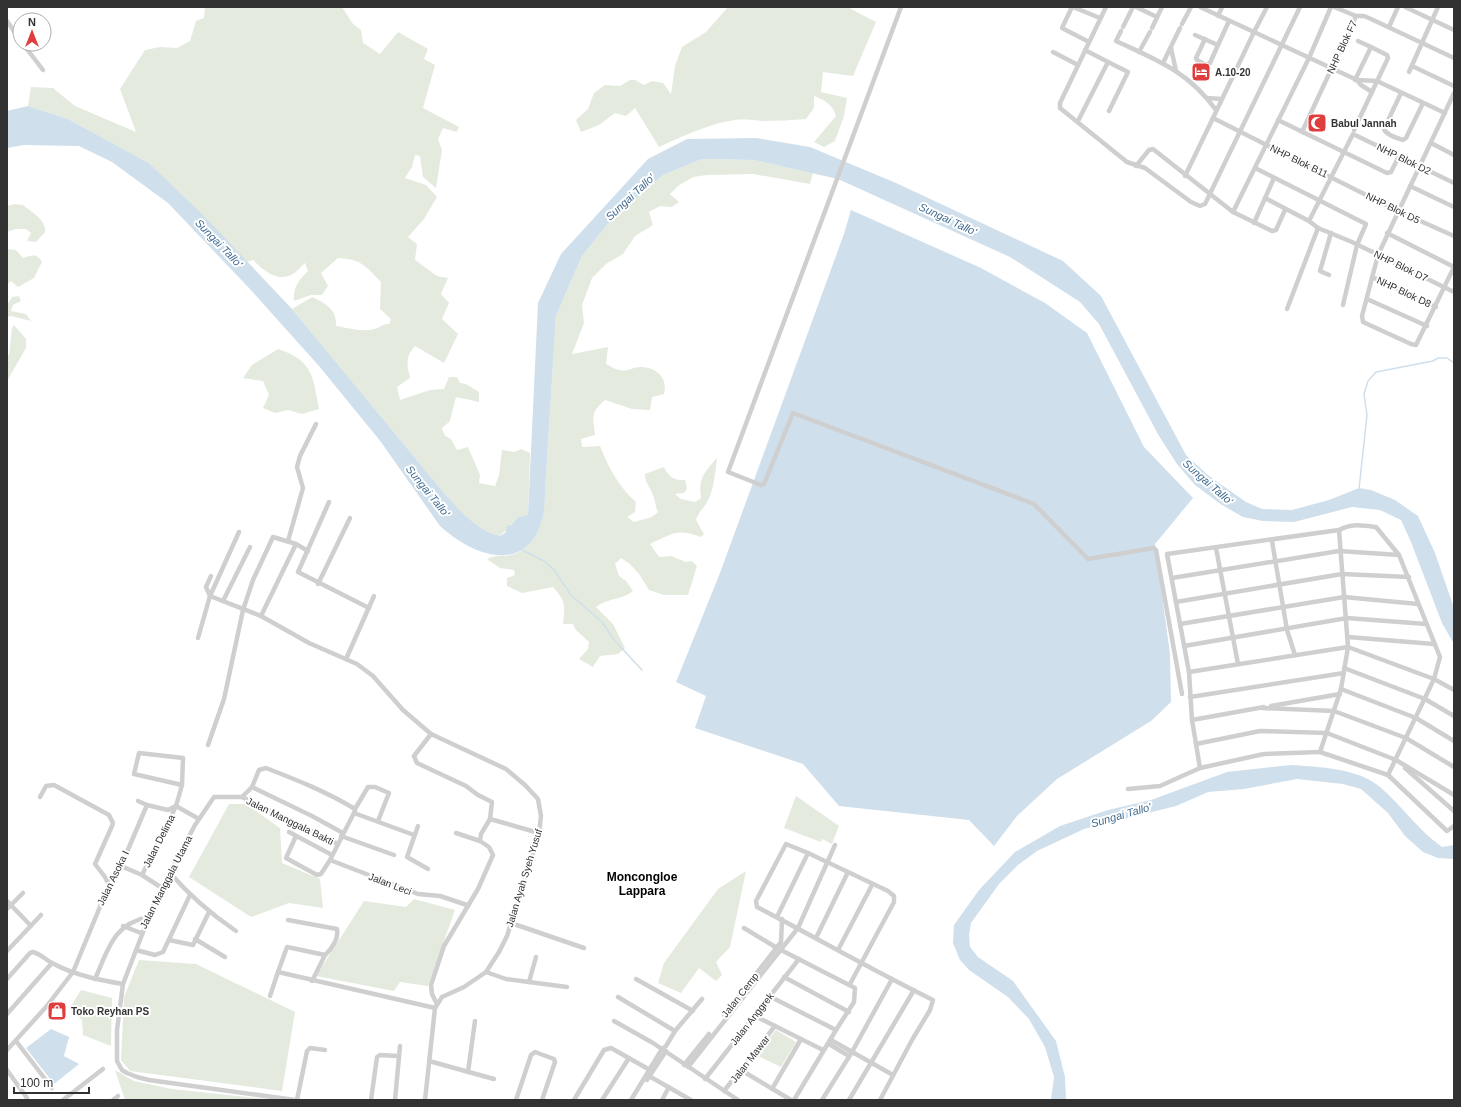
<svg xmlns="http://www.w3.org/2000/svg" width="1461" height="1107" font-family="Arial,sans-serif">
<rect width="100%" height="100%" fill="#fff"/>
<g fill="#e4ebde">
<path d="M205 7H342L353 24 361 30 363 43 380 54 398 32 428 49 424 59 435 65 423 108 459 127 457 132 443 128 438 139 442 150 436 188 423 177 420 156 415 155 412 167 405 178 426 185 437 197 424 219 408 237 417 244 415 260 437 276 448 278 441 294 449 303 442 319 458 334 444 363 415 346C405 357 407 365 410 378L397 387 400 400 430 390 444 389 449 377H457L460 383 466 384 479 392V402L456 397 450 421 442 428 445 436 451 439 457 450 468 447 480 475 479 483 495 486 499 475 502 450 514 452 521 449 530 453 528 516 518 517 500 536C477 531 460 510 445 494L292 309 312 297C325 303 337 309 336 326 348 328 366 333 377 328 382 326 383 324 389 324L391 319 380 309 381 282C366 266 361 259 338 258L321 273 328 286 322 295H311L294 301C293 287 298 281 308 271L305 263C301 266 297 272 293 274 277 283 263 270 253 260L247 262 149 163 68 119 28 106 31 87 53 88 75 106 136 132 120 89 145 50 160 47 177 48 190 41 196 21 204 18Z"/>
<path d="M728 7H851V9L876 22 853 76 823 72 821 92 847 98 844 116 835 141 824 147 814 142 836 116C833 105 825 100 814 96V108L806 119C791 120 777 121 763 121 753 120 744 119 735 120 708 124 683 136 659 147L635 108 626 116 615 113 599 125 581 132 576 120 588 109 594 93 605 85 620 86 630 80H635L644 85 652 81 663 83 671 94 675 66 682 47 706 32Z"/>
<path d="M702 159 754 160 813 173 810 184 753 174 707 175 693 177 678 186 670 194 679 202 672 207 660 206 649 212 653 225 635 236 623 254 606 264 592 278 582 305 584 323 572 354 608 347 606 364C610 366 616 370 620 370 627 372 635 366 642 367 658 368 668 379 664 394L652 397 650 410 632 409 605 400C590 413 593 416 595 435L581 439 582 447 600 446C608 467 619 487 636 502L635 512 627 517 634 522 652 517 658 512C655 506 655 497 651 491 648 484 645 482 645 474L664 467C669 477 674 481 685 480L687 489 684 493 675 494 681 499 695 502 701 498C698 478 704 473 717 458 715 473 714 491 706 504 702 510 698 513 696 520L704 534 701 537C675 528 673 534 650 544L659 557 671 556 686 562 692 561 697 566 688 595H664L649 590 639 574 630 564 621 558 615 564 619 576 626 581 633 591C622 600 608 598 596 607L613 624 625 648 618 654 600 656 593 667 579 659 588 649 589 642 576 630 573 624H563C565 606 566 601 553 587L522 593 507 586V578L515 575 514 570 500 568 487 559C495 554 503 557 511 555 540 548 545 515 545 491L556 316 582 256 607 225 663 175Z"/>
<path d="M15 204 23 205C31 212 47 220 45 232L36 242 27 241 31 233 26 229H15L7 232V206Z"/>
<path d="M7 249 16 250 23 258C32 255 37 253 42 262L34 278 18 287 11 281 7 284Z"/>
<polygon points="19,296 21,301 13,305 11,311 26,314 31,321 11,316 7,317 7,305 12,297"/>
<polygon points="14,325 26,339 26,348 7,381 7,355 9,355 12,328"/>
<path d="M278 349C313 360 313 377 319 409L302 414 288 410 275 413 263 408 269 395 263 381 243 378 252 365Z"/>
<polygon points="796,796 839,826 832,844 822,839 821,842 784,828"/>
<polygon points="229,804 246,804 280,828 282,863 320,879 323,908 289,903 251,917 189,877"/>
<polygon points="746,871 730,947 716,962 722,975 716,981 699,968 681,993 658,983 664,963 718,889"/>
<polygon points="414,899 455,910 428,986 400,982 394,991 316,976 364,901 406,907"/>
<polygon points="139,960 196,964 295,1012 282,1091 130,1071 121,1060 124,997"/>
<polygon points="81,990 112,998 111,1046 83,1035 82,1020 69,1009"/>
<polygon points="776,1030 796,1042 781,1067 756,1055"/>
<polygon points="115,1070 134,1081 172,1089 276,1100 125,1100"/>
</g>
<g fill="#cfdfec">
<path d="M28 106 68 119 149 163 210 222 292 309 445 494C460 510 477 531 500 536L505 533 507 526 511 525 518 517 528 515 538 303 561 254 648 159 687 139 756 138 810 147 896 183 1063 261 1101 296 1186 455 1209 476 1246 502 1262 509 1292 510 1329 500 1359 488 1371 490 1395 500 1418 516 1435 553 1454 608V644L1442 623 1411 542 1401 520 1380 510 1352 507 1294 522 1263 521 1243 517 1222 505 1195 485 1177 464 1159 436 1099 324 1080 302 1010 257 838 179 754 160 702 159 663 175 607 225 582 256 556 316 545 491C546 569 489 570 440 526L381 442 319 366 249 288 168 203 112 162 79 146 24 145 7 148V111Z"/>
<polygon points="851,210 981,268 1045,303 1087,333 1144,447 1193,498 1155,544 1170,654 1171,702 1151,721 1057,779 1017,816 994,846 969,820 839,806 803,764 695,728 706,696 676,682 720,573 844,234"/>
<path d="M1291 765C1319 767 1358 768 1380 787 1402 806 1418 830 1442 847L1454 845V859L1438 858 1423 852 1405 836 1388 813 1361 789 1343 784 1297 779 1244 789 1208 792 1176 806 1084 829 1037 851 1018 865 999 884 971 923 969 935 970 947 978 957 1013 981 1056 1041 1065 1077 1066 1100H1051L1054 1077 1045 1047 1029 1019 1008 997 969 970 960 960 953 943 954 925 979 890 1015 852 1060 826 1108 810 1151 800 1227 772Z"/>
<polygon points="51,1029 69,1037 64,1056 79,1064 54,1084 26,1048"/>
</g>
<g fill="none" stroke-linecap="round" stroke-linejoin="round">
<g stroke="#cfdfec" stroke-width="1.5">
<polyline points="1359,489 1367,415 1364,394 1368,381 1376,372 1433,361 1438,358 1447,358 1454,363"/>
<polyline points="522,550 544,561 554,570 571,595 602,622 615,641 642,670"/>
</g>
<g stroke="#cfcfcf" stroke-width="4.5">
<polyline points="901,7 728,472 761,485 764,484 793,413 1034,504 1088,559 1154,548 1156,550 1182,694"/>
<polyline points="1072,7 1062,28 1089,42"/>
<polyline points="1073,7 1100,18"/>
<polyline points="1106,7 1060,103 1060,108 1127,162 1145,168 1191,202 1200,206 1205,204 1300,7"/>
<polyline points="1136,7 1157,17"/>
<polyline points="1200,7 1254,32 1267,7"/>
<polyline points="1334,7 1356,16"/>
<polyline points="1405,7 1454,30"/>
<polyline points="1218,16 1222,7"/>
<polyline points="7,21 20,40"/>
<polyline points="1182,24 1191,7"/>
<polyline points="1123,27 1133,7"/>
<polyline points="1389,27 1398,7"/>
<polyline points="1152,28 1162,7"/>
<path d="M1121 31 1116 41C1157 60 1189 72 1216 110"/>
<polyline points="1195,35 1218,45 1229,21"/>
<polyline points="1205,39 1196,58 1197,60 1206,65 1210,63 1218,45"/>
<polyline points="1358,41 1371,47"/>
<polyline points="23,44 43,70"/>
<polyline points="1171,48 1176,71"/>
<polyline points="1053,52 1078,65"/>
<polyline points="1139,52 1150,32"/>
<polyline points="1108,62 1128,72 1109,111"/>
<polyline points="1163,63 1180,28"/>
<polyline points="1412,66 1454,86"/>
<polyline points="1409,72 1438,7"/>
<polyline points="1357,80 1377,81 1445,113"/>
<path d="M1401 93 1384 129C1386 135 1397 138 1403 140L1406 138 1423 103"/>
<polyline points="1454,93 1378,255 1362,316 1363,322 1411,344 1416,345 1454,267"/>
<polyline points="1207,98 1221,99"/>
<polyline points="1213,118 1254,32 1357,80 1361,85 1372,92"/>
<polyline points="1278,120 1387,173 1391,172 1399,156"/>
<polyline points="1078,121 1108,62 1085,50"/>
<polyline points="1354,130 1388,58 1387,55 1371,47 1355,80"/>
<polyline points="1302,132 1356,16 1364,16 1371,19 1454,58"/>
<polyline points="1431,143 1454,155"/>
<polyline points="1136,166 1149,150 1153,149 1233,212 1272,231 1276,230 1285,210"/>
<polyline points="1255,168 1366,224 1357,245 1343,305"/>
<polyline points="1185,176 1213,118 1398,211 1454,236"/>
<polyline points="1410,186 1454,207"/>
<polyline points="1265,198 1309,221 1353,134 1454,183"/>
<polyline points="1233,212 1309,58 1331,7"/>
<polyline points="1309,221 1318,228 1352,242 1454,292"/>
<polyline points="1254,223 1274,178"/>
<polyline points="1387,233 1454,267"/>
<polyline points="1329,275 1320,271 1331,233"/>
<polyline points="1372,277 1436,307"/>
<polyline points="1367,299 1427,326"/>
<polyline points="1287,309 1318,228"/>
<polyline points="329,502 298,572 369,608"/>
<polyline points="1339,530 1348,647 1341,689 1320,752 1388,775 1447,831 1454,826"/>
<polyline points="239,532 210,596 261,616 309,643 357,664 373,676 403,710 431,734 506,769 525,785 538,799 541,816 539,833 507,936 499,952 486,972 464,987 442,997 435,1008 425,1100"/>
<polyline points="288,541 303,488 297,467 300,456 316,424"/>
<polyline points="1272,541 1287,630 1295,655"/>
<polyline points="296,544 308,551"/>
<polyline points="1216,548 1238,664"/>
<polyline points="1172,578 1339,551 1399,555"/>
<polyline points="318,584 350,518"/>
<polyline points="223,601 250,547"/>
<polyline points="1176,602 1342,574 1409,577"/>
<polyline points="1180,624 1344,597 1418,604"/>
<polyline points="1348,637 1434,644"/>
<polyline points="198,638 210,596 206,587 211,576"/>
<polyline points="1184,646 1347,618 1426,624"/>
<polyline points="346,659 374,596"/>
<polyline points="1344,668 1425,699 1454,716"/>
<polyline points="1189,672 1348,647 1434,679 1454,690"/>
<polyline points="1341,689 1416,718 1454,741"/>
<polyline points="1190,697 1344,673"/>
<polyline points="1271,706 1340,694"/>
<polyline points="1262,708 1334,711 1406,738 1454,767"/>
<polyline points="1192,720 1264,707"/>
<polyline points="431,734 414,756 417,763 466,786 478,795 492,802 490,819 481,834 480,841 489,847 493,855 478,889 444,946 431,985 432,994 437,1004"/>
<polyline points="1196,744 1260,731 1327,733 1396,760 1454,795"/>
<polyline points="208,745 224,699 243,610 253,580 273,537 296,544 261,616"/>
<polygon points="139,753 183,758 182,785 134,774"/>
<path d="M1200 768 1192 720 1189 672 1167 554 1339 530C1352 523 1362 525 1376 527L1399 555 1440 657 1434 679 1388 775"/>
<polyline points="1405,768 1454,811"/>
<polyline points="252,787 312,816 343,833"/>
<polyline points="1128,789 1160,786 1200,768 1264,754 1320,752"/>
<polyline points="40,797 46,786 54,785 109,815 113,823 112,826 95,864 105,877 109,885"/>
<polyline points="242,797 338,844"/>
<polyline points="138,801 147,805"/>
<polyline points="176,806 199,819"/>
<polyline points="354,813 414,835"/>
<polyline points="490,819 539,833"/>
<polyline points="418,826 407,857 428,869"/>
<polyline points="289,832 332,855"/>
<polyline points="456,833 480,841"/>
<polyline points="296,836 286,858 317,875 321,874 330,860 418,894 440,896 467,905"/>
<polyline points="341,836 394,855"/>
<polyline points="330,860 355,811"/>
<polyline points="121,866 142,875 162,888"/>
<path d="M170 873C190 896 211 914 236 931"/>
<polyline points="142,875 176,806 182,785"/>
<polyline points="7,901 31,926"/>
<polyline points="7,909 23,893"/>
<polyline points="777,917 808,853"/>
<path d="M288 920 337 929C339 938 332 949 325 955L287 947 278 972 435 1008"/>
<polyline points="511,923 584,948"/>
<polyline points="123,926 141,933"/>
<polyline points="744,928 777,948"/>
<polyline points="816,938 848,872"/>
<polyline points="195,939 225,957"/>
<polyline points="169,940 193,945 209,912"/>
<polyline points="136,950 155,955 163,952 190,895"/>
<polyline points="781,950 855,988 854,1002 836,1030"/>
<polyline points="838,950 872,885"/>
<polyline points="7,951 41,915"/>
<polyline points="486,972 506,979 567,987"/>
<polyline points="784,977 849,1012"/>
<path d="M7 979 30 953 33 952C41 954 46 960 52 963 74 975 99 980 123 984"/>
<path d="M95 979C108 950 113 924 148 917"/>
<polyline points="636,979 693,1011"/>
<polyline points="312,981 325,955"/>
<polyline points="529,982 536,957"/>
<path d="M850 984 894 902V896L888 891 808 853 786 844 756 901 757 907C815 937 872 970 931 999L933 1000 930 1010 912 1040 880 1100"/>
<polyline points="270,996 278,972"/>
<polyline points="769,996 836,1030 794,1100"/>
<polyline points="618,997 675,1031"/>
<polyline points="7,1014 52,963"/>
<polyline points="724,1015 781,942 782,919"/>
<polyline points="755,1016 823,1050"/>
<polyline points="614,1021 653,1043 738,1100"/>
<polyline points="831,1040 893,1075"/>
<polyline points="16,1041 52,1088"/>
<polyline points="829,1044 849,1056"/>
<polyline points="7,1050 46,1007 73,972 109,885 121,866 147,805 168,810 176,806"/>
<polyline points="429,1061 494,1079"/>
<polyline points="684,1065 709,1034"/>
<polyline points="688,1067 798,928 835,845"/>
<polyline points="7,1070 27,1098"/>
<polyline points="741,1070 791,1100"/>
<polyline points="468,1072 475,1021"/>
<polyline points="649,1076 691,1100"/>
<polyline points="705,1079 799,959"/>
<polyline points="647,1080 666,1051"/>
<polyline points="772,1089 801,1039"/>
<polyline points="724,1091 775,1026"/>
<polyline points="63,1100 103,1069"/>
<polyline points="113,1100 118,1096"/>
<path d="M295 1100 149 1080 137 1077 127 1073 122 1070 117 1061V1030L123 984 155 901 195 825 214 797H242L252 787 259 770 266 768C297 780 327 792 355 809L368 787H375L389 793 378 821"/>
<polyline points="297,1100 307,1051 310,1048 325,1050"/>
<polyline points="371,1100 377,1057 380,1055 398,1056"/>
<polyline points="395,1100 400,1046"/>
<polyline points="516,1100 531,1055 535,1052 554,1059 555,1062 542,1100"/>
<polyline points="574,1100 604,1050 611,1048 650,1070"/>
<polyline points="602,1100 629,1058"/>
<polyline points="631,1100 662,1049 666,1046 675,1031 702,999"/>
<polyline points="662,1100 669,1087"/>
<polyline points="822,1100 852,1052 892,979"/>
<polyline points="849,1100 914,990"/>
</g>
</g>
<defs>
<g id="hotel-square" transform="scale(1)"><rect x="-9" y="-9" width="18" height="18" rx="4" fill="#de3f3e" stroke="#fff"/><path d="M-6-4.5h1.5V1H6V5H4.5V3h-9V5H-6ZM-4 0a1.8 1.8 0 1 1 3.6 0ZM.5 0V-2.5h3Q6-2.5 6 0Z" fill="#fff"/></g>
<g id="mosque-square" transform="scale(1)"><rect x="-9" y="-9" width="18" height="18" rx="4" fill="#de3f3e" stroke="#fff"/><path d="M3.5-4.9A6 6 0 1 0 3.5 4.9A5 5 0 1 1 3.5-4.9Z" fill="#fff"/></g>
<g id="shop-square" transform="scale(1)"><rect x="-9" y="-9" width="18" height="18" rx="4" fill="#de3f3e" stroke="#fff"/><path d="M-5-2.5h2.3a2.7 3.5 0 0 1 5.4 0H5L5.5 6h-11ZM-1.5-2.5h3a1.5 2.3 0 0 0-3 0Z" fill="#fff"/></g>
</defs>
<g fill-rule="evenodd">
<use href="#hotel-square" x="1201" y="72"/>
<use href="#mosque-square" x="1317" y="123"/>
<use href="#shop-square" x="57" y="1011"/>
</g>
<g text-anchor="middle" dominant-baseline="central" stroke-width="4" stroke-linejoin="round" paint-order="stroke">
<g font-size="10" fill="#323232" stroke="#fff">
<text transform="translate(1342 47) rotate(-65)">NHP Blok F7</text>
<text transform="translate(1404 159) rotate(26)">NHP Blok D2</text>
<text transform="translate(1299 161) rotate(26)">NHP Blok B11</text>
<text transform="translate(1393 208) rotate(26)">NHP Blok D5</text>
<text transform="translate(1401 266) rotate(26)">NHP Blok D7</text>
<text transform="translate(1404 292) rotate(25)">NHP Blok D8</text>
<text transform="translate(290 821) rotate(26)">Jalan Manggala Bakti</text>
<text transform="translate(159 841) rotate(-63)">Jalan Delima</text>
<text transform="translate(113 878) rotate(-64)">Jalan Asoka I</text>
<text transform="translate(524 878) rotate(-73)">Jalan Ayah Syeh Yusuf</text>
<text transform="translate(166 882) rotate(-63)">Jalan Manggala Utama</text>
<text transform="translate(390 884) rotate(21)">Jalan Leci</text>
<text transform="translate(740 995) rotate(-52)">Jalan Cemp</text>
<text transform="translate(752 1019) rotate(-52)">Jalan Anggrek</text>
<text transform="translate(750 1059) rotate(-52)">Jalan Mawar</text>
</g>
<g font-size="10" font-weight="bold" fill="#323232" stroke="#fff" text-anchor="start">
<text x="1215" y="72">A.10-20</text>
<text x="1331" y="123">Babul Jannah</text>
<text x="71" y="1011">Toko Reyhan PS</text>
</g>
<g font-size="11" font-style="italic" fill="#426d92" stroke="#fff">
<text transform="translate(630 197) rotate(-43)">Sungai Tallo'</text>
<text transform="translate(948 219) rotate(25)">Sungai Tallo'</text>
<text transform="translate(219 243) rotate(46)">Sungai Tallo'</text>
<text transform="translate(1208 482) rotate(41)">Sungai Tallo'</text>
<text transform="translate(428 491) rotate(51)">Sungai Tallo'</text>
<text transform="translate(1121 815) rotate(-16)">Sungai Tallo'</text>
</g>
<g font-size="12" font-weight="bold" fill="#000" stroke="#fff">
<text x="642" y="877">Moncongloe<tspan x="642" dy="14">Lappara</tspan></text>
</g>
</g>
<rect width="1461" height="1107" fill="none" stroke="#323232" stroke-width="16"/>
<g transform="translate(32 32)"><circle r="19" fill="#ffffff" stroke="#adadad"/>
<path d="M0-3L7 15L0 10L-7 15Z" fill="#de3f3e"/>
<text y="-6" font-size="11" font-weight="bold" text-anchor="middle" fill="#323232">N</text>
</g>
<path d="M14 1087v6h75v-6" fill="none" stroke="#323232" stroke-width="2"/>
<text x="20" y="1087" font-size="12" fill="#323232" stroke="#ffffff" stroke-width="3" paint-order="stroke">100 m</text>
</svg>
